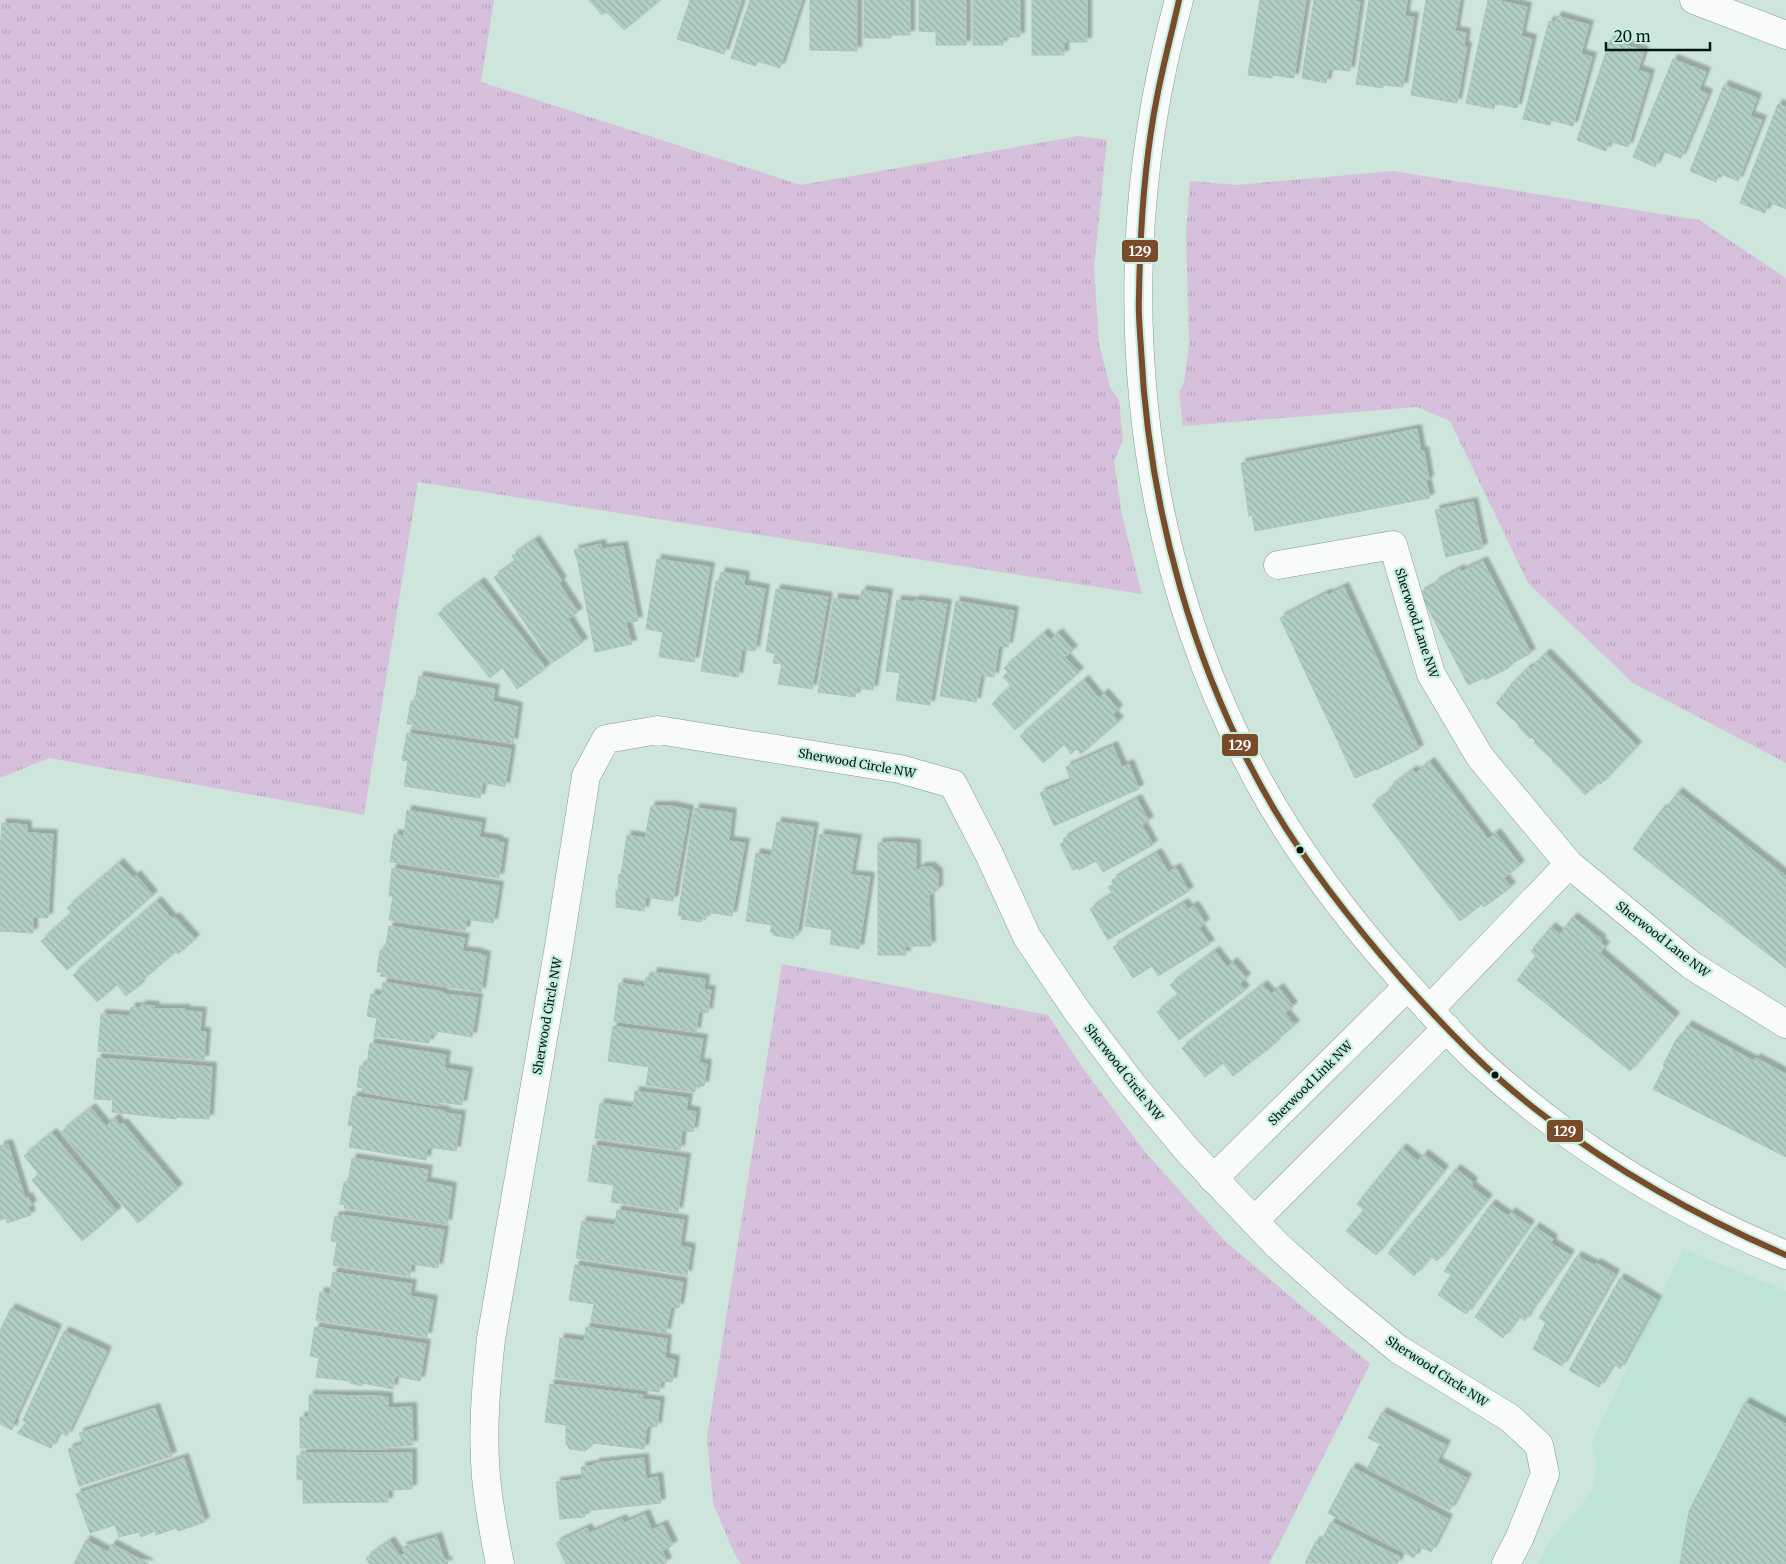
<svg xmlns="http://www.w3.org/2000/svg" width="1786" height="1564" font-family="Merriweather,serif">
<defs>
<pattern id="park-tufts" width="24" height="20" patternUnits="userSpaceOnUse" patternTransform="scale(1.25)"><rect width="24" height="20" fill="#d7c0db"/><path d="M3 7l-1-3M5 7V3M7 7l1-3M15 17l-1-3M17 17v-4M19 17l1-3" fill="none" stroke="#b7a4bb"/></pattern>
<pattern id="building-back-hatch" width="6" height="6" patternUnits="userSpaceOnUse" patternTransform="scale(1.25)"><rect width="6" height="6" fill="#b1cfc4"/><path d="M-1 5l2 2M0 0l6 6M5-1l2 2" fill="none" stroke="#97b1a7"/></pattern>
<filter id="shadow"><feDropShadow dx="4.5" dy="-4.5" stdDeviation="1" flood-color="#0004"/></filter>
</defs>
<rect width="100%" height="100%" fill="#cee5dc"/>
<polygon fill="#bee4d6" points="1683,1249 1786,1291 1786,1564 1538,1564 1550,1540 1577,1511 1592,1489 1597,1466 1592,1442"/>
<g fill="url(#park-tufts)">
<polygon points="0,0 494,0 481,82 801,185 1079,136 1107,140 1094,268 1099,343 1110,387 1119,400 1123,440 1114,461 1122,515 1142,594 418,482 364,815 49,758 0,778"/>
<polygon points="1393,171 1699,220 1786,278 1786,763 1633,683 1528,583 1450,421 1417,407 1183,426 1179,392 1184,383 1189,344 1186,232 1190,181 1237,185"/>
<polygon points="782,964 1048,1015 1080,1064 1145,1152 1225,1241 1370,1364 1269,1564 741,1564 734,1553 713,1503 707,1438"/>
</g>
<g fill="url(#building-back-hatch)" stroke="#b0c2ba" filter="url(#shadow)">
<polygon points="589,0 660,0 624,30 608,13 607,14 606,12 602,15"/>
<polygon points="690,0 742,0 724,54 677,39"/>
<polygon points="750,0 802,0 780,68 757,61 756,66 731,58"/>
<polygon points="810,0 857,0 857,51 810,50"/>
<polygon points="864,0 910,0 910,35 891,35 891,38 864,38"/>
<polygon points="919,0 966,0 966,45 936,45 936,32 919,31"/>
<polygon points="973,0 1020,0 1020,37 1003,37 1003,45 973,45"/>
<polygon points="1032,0 1087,0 1087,42 1064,42 1064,55 1032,55"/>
<polygon points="1260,0 1306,0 1294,78 1272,75 1272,78 1248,75"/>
<polygon points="1314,0 1349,0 1360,2 1350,71 1329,69 1326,83 1302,78"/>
<polygon points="1369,0 1407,0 1405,16 1414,17 1403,87 1383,85 1383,88 1356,84"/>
<polygon points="1426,0 1460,0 1455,31 1466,33 1464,46 1467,47 1457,103 1411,95"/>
<polygon points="1488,0 1496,0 1527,7 1521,36 1532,39 1517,108 1495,103 1494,109 1466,103"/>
<polygon points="1557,16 1589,25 1581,54 1592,57 1573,126 1551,120 1550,125 1523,119 1549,21 1555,22"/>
<polygon points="1610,40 1644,51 1638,70 1650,74 1628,147 1609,141 1606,151 1577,140"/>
<polygon points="1673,59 1706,72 1699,90 1708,94 1681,158 1662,151 1655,167 1633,157"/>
<polygon points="1724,85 1757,98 1750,116 1762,120 1738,181 1719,173 1716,182 1690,171"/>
<polygon points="1778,104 1786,107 1786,209 1769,202 1765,213 1740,203"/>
<polygon points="1417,429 1421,452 1424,451 1429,480 1426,481 1430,498 1255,531 1252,515 1249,516 1241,463"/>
<polygon points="1473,502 1483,548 1446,557 1435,510"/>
<polygon points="535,540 562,581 559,583 578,612 568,619 583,642 552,663 494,577 516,562 512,556"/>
<polygon points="601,544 602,549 623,546 638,621 626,622 632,644 595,652 578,562 574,550"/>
<polygon points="657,559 710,567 694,662 659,657 663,632 646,629"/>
<polygon points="1483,561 1531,653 1509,665 1510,667 1485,680 1483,678 1468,685 1420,593 1435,585 1434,583 1460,569 1461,572"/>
<polygon points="721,572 745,576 744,585 765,589 755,651 742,649 738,677 701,671 716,581 719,581"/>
<polygon points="480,582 546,668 517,689 502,667 490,678 438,614"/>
<polygon points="1344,587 1419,749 1376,770 1376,769 1355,778 1280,618 1327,593 1328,595"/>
<polygon points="776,589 828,597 812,689 778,684 782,664 773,663 775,654 766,651"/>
<polygon points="862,590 888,594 873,690 857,688 855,697 818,692 834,598 859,601"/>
<polygon points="897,600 914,602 915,600 947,604 930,705 896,700 900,673 886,671"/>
<polygon points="956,601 1014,611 1008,647 999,646 994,677 981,675 976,702 940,696"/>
<polygon points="1044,633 1050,640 1058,633 1073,650 1065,657 1079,672 1015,730 992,704 1011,686 1003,677 1008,672 1004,668"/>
<polygon points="1546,653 1637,746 1601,784 1599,782 1585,795 1570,779 1571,779 1552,761 1553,760 1534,743 1535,741 1531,737 1530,739 1518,726 1519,725 1512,718 1512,719 1496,703 1508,690 1507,689 1528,668 1530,669"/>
<polygon points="419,676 495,689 493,701 518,707 513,743 412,728 413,724 407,724 411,701 415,701"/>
<polygon points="1084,680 1099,698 1104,693 1118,709 1113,715 1119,721 1081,754 1076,749 1071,754 1064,744 1043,763 1020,736"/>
<polygon points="407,733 511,749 505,787 483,782 480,798 404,786 408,761 402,760"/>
<polygon points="1113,746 1122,767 1129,764 1139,789 1054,826 1040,793 1071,781 1066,767"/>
<polygon points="1430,762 1488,839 1496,833 1520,865 1504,878 1511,887 1484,907 1482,904 1460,921 1372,805 1391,791 1389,788 1413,770 1416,773"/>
<polygon points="1678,792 1786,876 1786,968 1633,849 1662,809 1664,811"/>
<polygon points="1137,799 1149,821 1142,825 1153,845 1103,872 1096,861 1079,870 1078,868 1073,870 1060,844 1064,842 1063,839"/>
<polygon points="651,806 671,806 689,810 673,901 646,897 644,911 616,907 616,890 618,890 619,887 618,886 619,874 621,875 627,835 645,838"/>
<polygon points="695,808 732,813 729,841 745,843 732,916 706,912 705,920 702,918 701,922 681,919 682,916 678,915"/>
<polygon points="407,810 482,823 479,837 498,840 498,842 504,843 499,878 390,862 394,834 404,836"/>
<polygon points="777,822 814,827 797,935 794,935 794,939 773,935 773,932 770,932 772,925 746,921 756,853 771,856"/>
<polygon points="2,823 27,825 27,833 53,834 48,918 33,917 33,933 0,931 0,853"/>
<polygon points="820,834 857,839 851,875 870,877 859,949 830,944 832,930 805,926"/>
<polygon points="893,842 916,844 916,871 922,867 931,867 938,873 938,889 932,894 929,894 931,946 905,946 906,955 878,955 878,843"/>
<polygon points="1157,853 1168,872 1176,868 1189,891 1108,940 1090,909 1113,894 1108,887 1114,884 1112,880"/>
<polygon points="119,863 133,878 136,875 153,895 67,970 41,941 72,913 67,908"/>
<polygon points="392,868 499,886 493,923 467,919 465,931 389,920 393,896 389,896"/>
<polygon points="157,901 172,919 175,917 195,939 178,954 176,951 139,983 140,985 134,990 134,989 126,996 116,983 112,987 113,988 97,1002 73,975"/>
<polygon points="1184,903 1188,909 1194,906 1197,910 1205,923 1199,928 1210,944 1158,976 1152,966 1133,978 1113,947"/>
<polygon points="1573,917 1602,940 1600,942 1605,946 1600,953 1675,1017 1630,1071 1517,980 1536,956 1531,951 1551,927 1560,934"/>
<polygon points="389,926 465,938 462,951 477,953 486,956 481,992 380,976 382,972 377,972 380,950 385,950"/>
<polygon points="1215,951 1227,967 1233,962 1246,978 1240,984 1245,990 1179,1040 1157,1012 1179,995 1170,985"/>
<polygon points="653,972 705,979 704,990 711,990 708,1013 699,1011 696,1032 614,1021 619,983 645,987 646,977 652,978"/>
<polygon points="383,982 443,992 443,994 478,998 472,1037 437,1031 437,1035 430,1034 429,1043 374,1036 377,1018 367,1016 371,994 381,996"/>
<polygon points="1263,985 1271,994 1279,988 1293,1006 1285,1013 1295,1025 1275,1041 1276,1042 1268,1049 1233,1076 1223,1063 1205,1077 1182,1048"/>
<polygon points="141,1005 155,1006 154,1009 185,1009 185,1011 202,1012 200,1032 206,1032 204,1060 98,1051 101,1014 130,1016 131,1007 141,1008"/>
<polygon points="1687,1025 1754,1061 1756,1058 1786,1074 1786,1157 1653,1089 1665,1066 1663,1065 1677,1038 1680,1040"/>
<polygon points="613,1026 703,1039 699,1063 707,1064 704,1086 696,1085 695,1092 646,1085 649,1067 608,1061"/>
<polygon points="370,1043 446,1055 444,1068 468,1072 462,1105 439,1102 438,1106 362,1092 363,1088 357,1087 360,1066 367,1066"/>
<polygon points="97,1058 212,1067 209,1119 176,1117 176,1119 112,1112 113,1100 94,1099"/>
<polygon points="635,1091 688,1098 686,1110 696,1112 693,1132 682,1130 680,1150 595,1138 600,1103 633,1108"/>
<polygon points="353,1096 445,1111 445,1113 461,1115 456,1151 428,1147 426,1160 349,1147 353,1126 348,1125"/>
<polygon points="91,1108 106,1126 115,1118 120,1125 123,1123 178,1188 138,1223 61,1132"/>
<polygon points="52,1133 117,1211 82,1241 32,1180 39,1174 24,1156"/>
<polygon points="8,1144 25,1198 28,1197 32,1205 28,1207 31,1215 7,1223 6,1218 0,1220 0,1146"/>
<polygon points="593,1145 686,1158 678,1212 611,1202 614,1185 588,1181"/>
<polygon points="1402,1148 1418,1161 1424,1154 1444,1170 1376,1255 1346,1231 1364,1210 1357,1204"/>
<polygon points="352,1158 428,1170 426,1182 452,1187 447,1224 344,1208 345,1205 340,1204 344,1182 348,1182"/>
<polygon points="1456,1169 1473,1182 1471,1186 1488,1199 1437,1261 1431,1256 1414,1276 1388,1253"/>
<polygon points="1491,1204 1508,1216 1511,1212 1530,1225 1466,1314 1438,1295 1451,1275 1444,1271"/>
<polygon points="617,1210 684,1220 680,1246 691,1248 687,1275 576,1258 582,1221 615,1225"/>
<polygon points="341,1215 444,1230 438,1268 411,1264 410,1276 333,1265 337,1242 331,1241 335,1216 340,1217"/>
<polygon points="1535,1227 1553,1239 1551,1243 1570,1255 1529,1313 1525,1321 1519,1316 1503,1338 1475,1317"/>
<polygon points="1577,1256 1594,1265 1596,1263 1615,1274 1562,1366 1533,1349 1546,1322 1539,1318"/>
<polygon points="575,1265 683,1282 679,1308 671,1307 666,1333 591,1321 594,1304 569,1300"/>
<polygon points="333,1272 412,1284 410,1296 433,1300 427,1337 316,1320 320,1292 330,1294"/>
<polygon points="1620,1278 1657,1300 1620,1369 1613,1364 1599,1387 1569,1370"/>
<polygon points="11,1308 57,1329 13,1423 14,1424 12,1430 0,1424 0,1331"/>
<polygon points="315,1327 426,1344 420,1381 395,1376 393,1389 363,1383 362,1386 350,1383 350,1381 316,1377 319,1358 310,1356"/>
<polygon points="586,1327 667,1339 665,1358 675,1360 672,1382 661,1381 659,1392 555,1377 560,1338 584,1341"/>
<polygon points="64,1331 107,1351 67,1436 59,1432 51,1448 17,1433 27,1423 23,1420"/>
<polygon points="550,1384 643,1395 642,1399 660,1401 657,1427 647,1426 644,1449 592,1443 591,1446 585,1451 570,1449 566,1444 566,1425 545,1422"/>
<polygon points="309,1395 379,1396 388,1397 388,1408 412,1407 413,1445 388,1447 388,1449 300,1448 300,1417 309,1417"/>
<polygon points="1745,1402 1786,1424 1786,1564 1680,1564 1689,1511"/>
<polygon points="155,1408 172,1456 79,1486 68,1449 83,1444 79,1433"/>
<polygon points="1382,1412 1446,1445 1437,1462 1467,1478 1450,1510 1367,1469 1380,1444 1368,1438"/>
<polygon points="303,1453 412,1453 412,1489 388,1490 388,1502 303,1503 303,1479 297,1480 297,1456 302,1456"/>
<polygon points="184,1458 205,1522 178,1531 176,1528 156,1535 155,1531 141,1537 139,1532 119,1537 115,1525 90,1533 76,1494"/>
<polygon points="644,1458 646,1479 658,1477 661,1503 584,1511 585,1517 560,1519 556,1482 582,1479 581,1467 595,1465 595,1463"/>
<polygon points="1352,1467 1448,1519 1431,1552 1419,1546 1414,1558 1328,1513"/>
<polygon points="645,1514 652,1530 663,1525 673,1545 662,1551 667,1562 663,1564 566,1564 556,1543 587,1528 590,1533 622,1519 624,1523"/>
<polygon points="1331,1522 1400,1557 1397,1564 1305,1563 1316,1541 1320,1543"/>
<polygon points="437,1537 445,1562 447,1561 448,1564 370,1564 366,1558 390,1541 400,1556 405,1553 402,1547"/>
<polygon points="86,1540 108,1552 112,1544 149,1564 74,1564"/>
</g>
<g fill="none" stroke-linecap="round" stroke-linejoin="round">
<g stroke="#879992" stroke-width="29">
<g id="minor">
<polyline points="1694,0 1786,35"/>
<polyline points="1278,565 1393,545 1431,674 1480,757 1569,864 1691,965 1786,1024"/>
<polyline points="1429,1010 1569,864"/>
<polyline points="1213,1179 1408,986"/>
<polyline points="1254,1221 1447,1028"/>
<path d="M500 1564C494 1535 489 1506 486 1477 482 1430 486 1385 491 1339L559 946 586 776 606 739 658 730 900 769 953 784 989 854 1027 937 1077 1011 1131 1083 1188 1151 1277 1245 1336 1298 1398 1349 1510 1418 1539 1445 1545 1474 1519 1539 1506 1564"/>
</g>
</g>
<g stroke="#879992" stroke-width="29">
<path id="tertiary" d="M1179 0C1107 260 1129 543 1259 782 1300 857 1351 923 1408 986 1430 1011 1452 1036 1476 1059 1566 1142 1673 1208 1786 1255"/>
</g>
<use href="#minor" stroke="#f8fbfa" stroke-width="28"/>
<use href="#tertiary" stroke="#f8fbfa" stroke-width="28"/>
<g stroke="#c5eede" stroke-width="10">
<path id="bus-1" d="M1179 0C1172 32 1163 65 1157 97 1144 162 1140 230 1139 296 1138 313 1140 332 1141 349 1149 509 1193 671 1274 809 1311 871 1356 927 1403 981 1448 1031 1493 1078 1547 1118 1621 1174 1701 1218 1786 1255"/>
</g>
<use href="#bus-1" stroke="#7a4b2a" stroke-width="6"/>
</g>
<g fill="#061510" stroke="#c5eede" stroke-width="2">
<circle cx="1300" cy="850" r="4.5"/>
<circle cx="1495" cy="1075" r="4.5"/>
</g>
<g text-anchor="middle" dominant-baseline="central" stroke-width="4.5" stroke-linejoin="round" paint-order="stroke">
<g font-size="12" fill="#061510" stroke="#c5eede">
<text transform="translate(1417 623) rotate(72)">Sherwood Lane NW</text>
<text transform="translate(857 763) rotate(10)">Sherwood Circle NW</text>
<text transform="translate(1663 939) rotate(38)">Sherwood Lane NW</text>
<text transform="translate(547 1016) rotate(-80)">Sherwood Circle NW</text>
<text transform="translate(1124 1072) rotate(52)">Sherwood Circle NW</text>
<text transform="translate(1310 1083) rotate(-45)">Sherwood Link NW</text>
<text transform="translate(1437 1371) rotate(33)">Sherwood Circle NW</text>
</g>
</g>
<g stroke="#c5eede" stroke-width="2">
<rect x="1121" y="239" width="38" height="24" rx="5" fill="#7a4b2a"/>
<rect x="1221" y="733" width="38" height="24" rx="5" fill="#7a4b2a"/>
<rect x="1546" y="1119" width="38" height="24" rx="5" fill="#7a4b2a"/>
</g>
<g font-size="14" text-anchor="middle" font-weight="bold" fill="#fff">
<text x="1140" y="256">129</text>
<text x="1240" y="750">129</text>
<text x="1565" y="1136">129</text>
</g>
<path d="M1606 42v8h104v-8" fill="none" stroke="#061510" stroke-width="2.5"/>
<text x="1614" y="42" font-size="15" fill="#061510" stroke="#c5eede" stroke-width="4" paint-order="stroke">20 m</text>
</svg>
